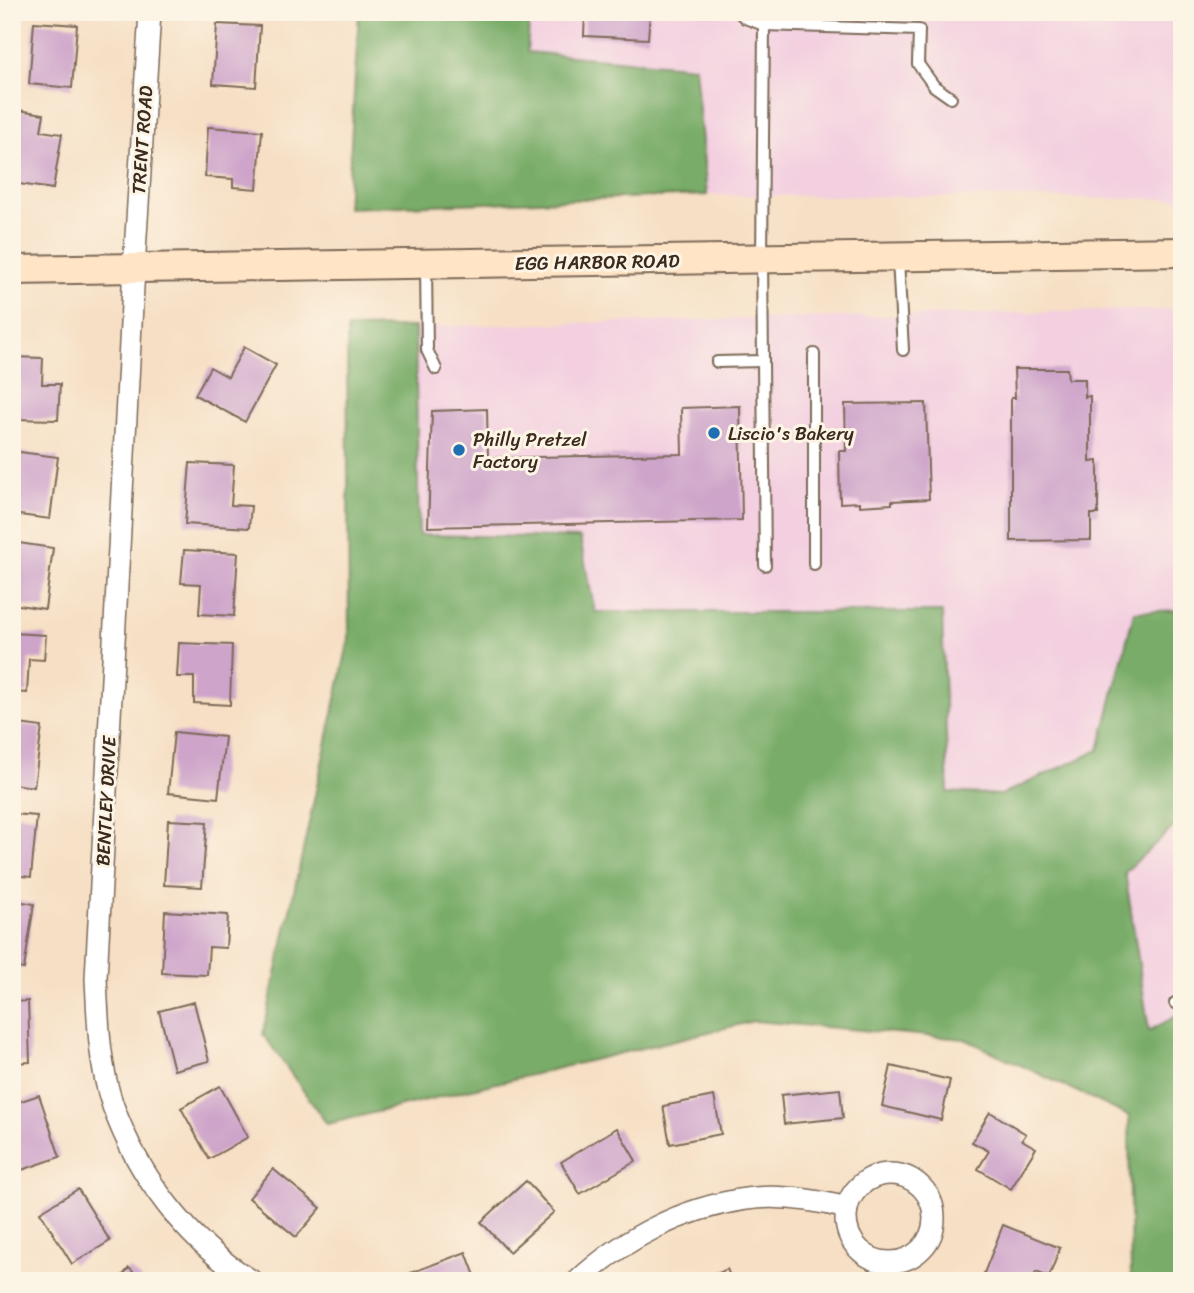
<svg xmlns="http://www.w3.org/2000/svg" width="1194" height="1293" font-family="Sriracha,sans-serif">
<rect width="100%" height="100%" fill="#fcf5e5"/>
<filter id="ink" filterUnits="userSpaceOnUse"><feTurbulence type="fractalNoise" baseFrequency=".0143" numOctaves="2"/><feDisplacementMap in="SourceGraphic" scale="14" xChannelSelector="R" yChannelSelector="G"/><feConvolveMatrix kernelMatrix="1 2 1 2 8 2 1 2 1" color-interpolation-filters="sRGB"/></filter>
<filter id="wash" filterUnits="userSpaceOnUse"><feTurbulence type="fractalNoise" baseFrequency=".00686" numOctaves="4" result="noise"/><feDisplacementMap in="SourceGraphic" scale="28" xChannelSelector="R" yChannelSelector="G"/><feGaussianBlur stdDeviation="1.57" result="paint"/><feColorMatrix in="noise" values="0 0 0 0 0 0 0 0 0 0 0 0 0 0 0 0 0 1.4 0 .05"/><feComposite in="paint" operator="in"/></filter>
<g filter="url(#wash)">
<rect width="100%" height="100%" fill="#f6dfc4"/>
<g fill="#f3cfe0">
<polygon points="530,12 1182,12 1182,199 707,195 695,67 527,52"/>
<polygon points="1182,309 1182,610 1134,613 1099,750 1001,795 947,792 942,612 595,612 580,538 419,535 415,327"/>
<polygon points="1182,819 1182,1013 1149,1032 1125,872"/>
</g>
<g fill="#78ac68" stroke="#5a6b43" stroke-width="2">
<polygon points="359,12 530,12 527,52 695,67 707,195 347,208"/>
<polygon points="415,327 419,535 580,538 595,612 942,612 948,792 1001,795 1099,750 1134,612 1182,610 1182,819 1125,872 1149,1031 1182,1013 1182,1281 1131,1281 1129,1116 965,1039 754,1021 327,1124 263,1034 349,639 347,328"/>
</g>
<g id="blocks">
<g fill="#cea4ca">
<polygon points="585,12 650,12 648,39 584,36"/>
<polygon points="34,22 77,25 72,88 29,84"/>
<polygon points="217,24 260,26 256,87 213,84"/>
<polygon points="12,109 44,114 41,131 62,134 53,189 12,183 14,169 12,168"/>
<polygon points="208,127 262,131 257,189 233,187 233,179 205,177"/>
<polygon points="244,347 276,365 245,422 195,395 210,367 228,377"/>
<polygon points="12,357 43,358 42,384 60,384 58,420 12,419"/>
<polygon points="1014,369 1067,369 1068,379 1085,379 1085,397 1090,396 1090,462 1098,461 1098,514 1091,514 1091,540 1011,541 1011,398 1015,398"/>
<polygon points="926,403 929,499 892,501 892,504 860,506 860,502 840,503 839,451 846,451 845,404"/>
<polygon points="740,406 742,520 428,527 432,411 487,409 488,458 682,454 681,408"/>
<polygon points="12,451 58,457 50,519 12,514"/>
<polygon points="190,463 234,465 231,505 251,506 249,528 185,524"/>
<polygon points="12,542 53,548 45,609 12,604"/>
<polygon points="184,550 238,553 234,616 199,614 201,584 181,583"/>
<polygon points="12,633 46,635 44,660 29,659 27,693 12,692"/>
<polygon points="179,643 232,645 230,705 194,703 194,677 177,677"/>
<polygon points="12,723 42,727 34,787 12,784"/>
<polygon points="174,732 225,737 218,798 168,793"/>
<polygon points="12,814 37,816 31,877 12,875"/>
<polygon points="168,820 207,822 202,887 164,885"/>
<polygon points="12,900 34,904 24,969 12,967"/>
<polygon points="165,911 228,915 226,948 209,947 207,975 162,973"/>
<polygon points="28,1001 30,1062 12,1063 12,1002"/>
<polygon points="194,1002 209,1061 174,1070 159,1011"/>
<polygon points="891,1066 950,1080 941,1120 882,1106"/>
<polygon points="220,1086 248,1137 209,1159 181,1108"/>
<polygon points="840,1089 843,1118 784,1124 781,1095"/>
<polygon points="39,1095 60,1157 22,1170 12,1139 12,1104"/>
<polygon points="714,1096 721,1134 670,1144 663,1106"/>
<polygon points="990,1112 1026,1134 1022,1140 1036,1148 1011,1189 978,1169 989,1151 972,1142"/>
<polygon points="617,1128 636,1161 580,1194 561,1162"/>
<polygon points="273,1169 321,1208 296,1237 249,1198"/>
<polygon points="526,1181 554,1212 509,1252 481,1222"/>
<polygon points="78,1189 110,1241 72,1264 40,1212"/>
<polygon points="1003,1225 1060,1248 1049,1277 1036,1272 1032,1281 981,1281"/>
<polygon points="466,1252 477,1281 407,1281 405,1275"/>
<polygon points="129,1268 143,1281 118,1281"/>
<polygon points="727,1269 732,1281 702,1281"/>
</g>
</g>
</g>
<g filter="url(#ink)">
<use href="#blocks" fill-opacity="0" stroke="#7c6958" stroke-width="2"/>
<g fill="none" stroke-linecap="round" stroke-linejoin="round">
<g stroke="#7c6958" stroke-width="14">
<g id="service">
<polyline points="739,12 745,18 764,25"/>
<polyline points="898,259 903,350"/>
<polyline points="426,266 427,350 436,369"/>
<polyline points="814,354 814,564"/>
<polyline points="717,362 763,361"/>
<polyline points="765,565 762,259 764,25 919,30 918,64 934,86 951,98"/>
<polyline points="1175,1003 1182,1000"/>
</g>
</g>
<g stroke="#7c6958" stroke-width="24">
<g id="minor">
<path d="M150 12 134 268 96 978C98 1021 99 1066 113 1106 138 1176 188 1243 252 1281"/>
<circle cx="890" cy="1218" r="44"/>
<path d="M578 1281C624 1238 683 1208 746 1199 779 1194 815 1200 847 1208"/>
</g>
</g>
<g stroke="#7c6958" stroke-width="32">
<polyline id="secondary" points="12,270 1182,252"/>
</g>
<use href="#service" stroke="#fff" stroke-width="10"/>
<use href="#minor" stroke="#fff" stroke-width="21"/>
<use href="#secondary" stroke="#ffe4c6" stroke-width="28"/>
</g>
</g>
<g fill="#1f6fb2" stroke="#fcf5e5" stroke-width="2.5">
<circle cx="714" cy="433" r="7"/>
<circle cx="459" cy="450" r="7"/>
</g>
<g text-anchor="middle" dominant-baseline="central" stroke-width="6" stroke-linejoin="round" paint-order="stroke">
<g font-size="19" fill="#3b2a1e" stroke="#fcf5e5">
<text transform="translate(142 140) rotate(-86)">TRENT ROAD</text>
<text transform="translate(597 262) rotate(-1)">EGG HARBOR ROAD</text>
<text transform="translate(106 801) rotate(-87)">BENTLEY DRIVE</text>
</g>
<g font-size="19" fill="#3b2a1e" stroke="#fcf5e5" text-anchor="start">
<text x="728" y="433">Liscio's Bakery</text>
<text x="473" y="439">Philly Pretzel<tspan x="473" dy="22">Factory</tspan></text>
</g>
</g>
<rect width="1194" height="1293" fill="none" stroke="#fcf5e5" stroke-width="42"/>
</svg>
